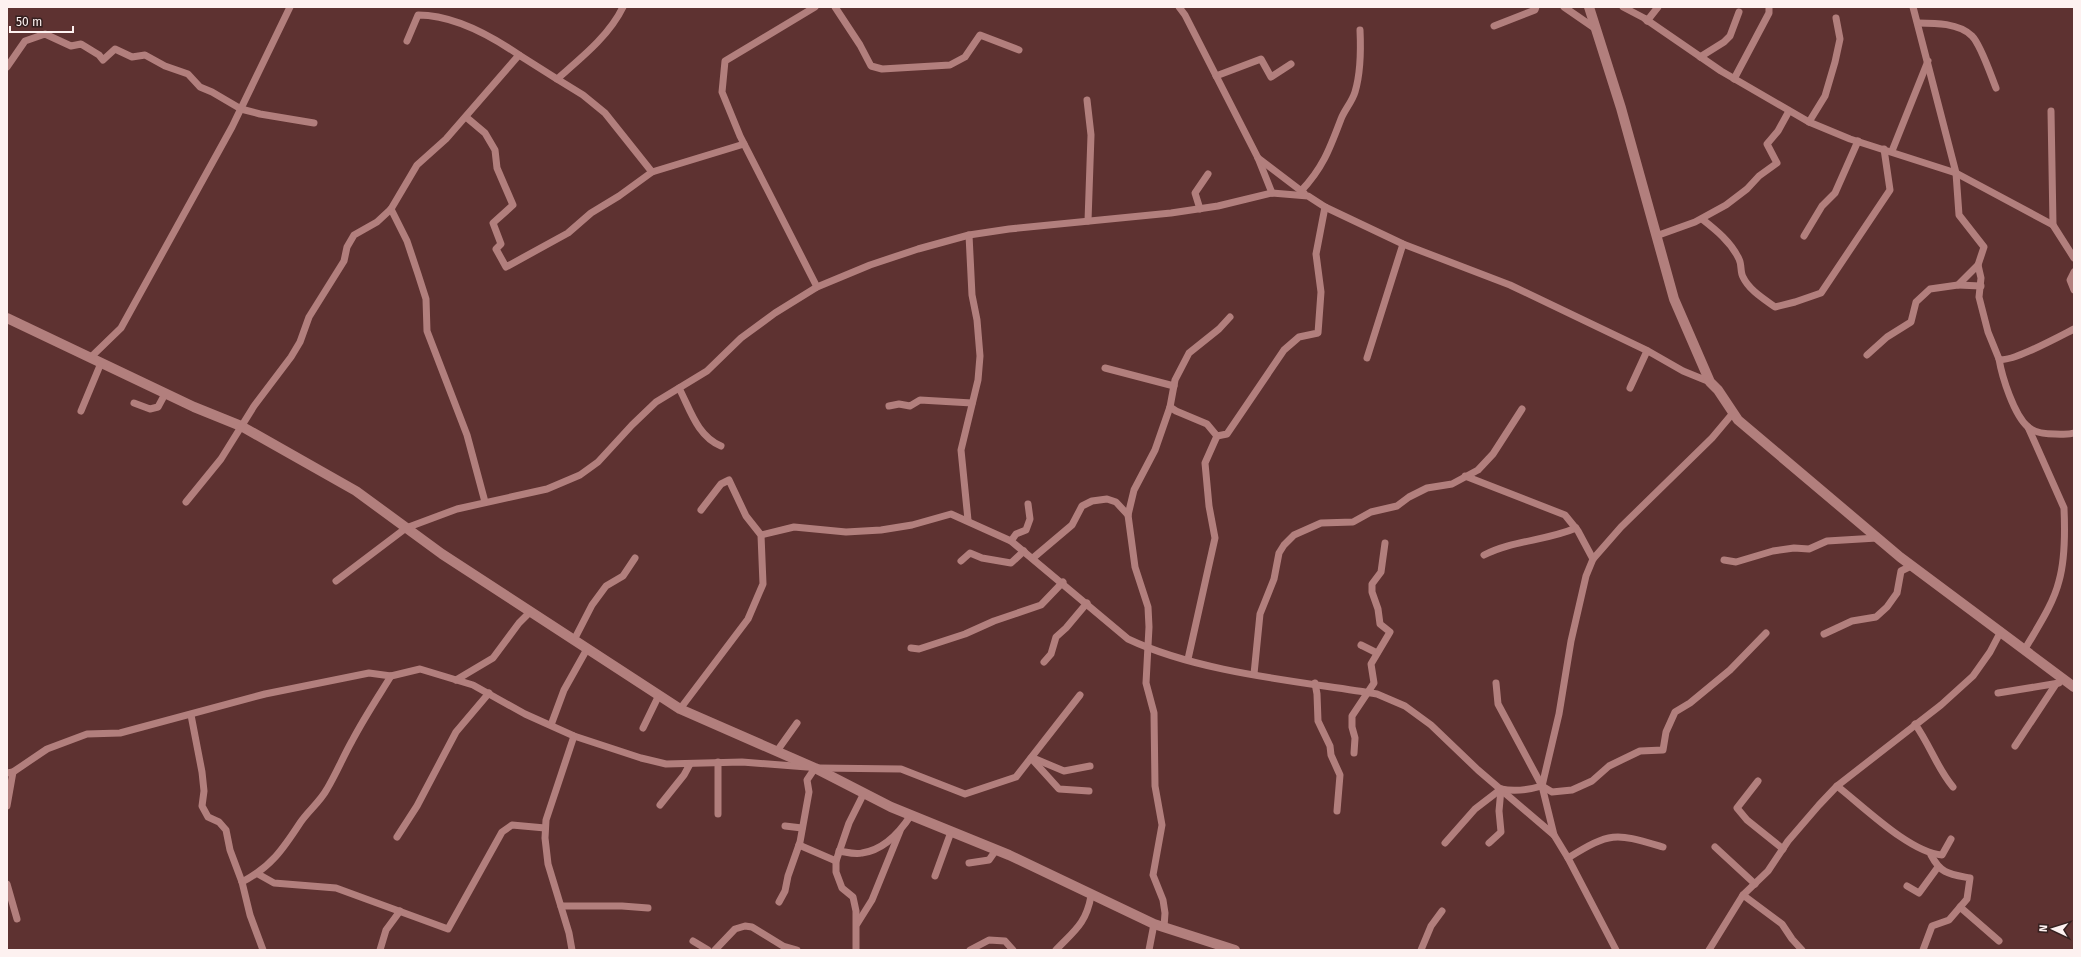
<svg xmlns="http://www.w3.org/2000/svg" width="2081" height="957" font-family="'Fira Sans',sans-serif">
<rect width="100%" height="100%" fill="#5e3231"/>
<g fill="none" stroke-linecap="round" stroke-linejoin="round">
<g stroke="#b27f7d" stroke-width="7">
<polyline points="815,7 725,61 722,92 740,136 817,287"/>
<polyline points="835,7 860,45 871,66 882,69 950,65 965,57 980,35 1019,50"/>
<polyline points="1179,7 1185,15 1258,158 1272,193"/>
<polyline points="1564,7 1593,27"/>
<polyline points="1623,7 1644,18 1721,71 1809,122 1850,139 1956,173 2053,225"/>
<path d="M1913 7 1956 173 1959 215 1984 247 1978 265 1981 278 1979 297 1988 332 1999 359C2009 364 2062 335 2074 329"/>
<polyline points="1647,21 1658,7"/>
<path d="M1918 23C1935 23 1959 23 1972 36 1981 45 1991 76 1996 88"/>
<polyline points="1494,26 1535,10 1536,7"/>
<path d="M407 41 418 15C453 15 490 35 519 55"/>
<polyline points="1700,57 1724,42 1730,36 1739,12"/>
<polyline points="7,67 25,41 45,34 71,46 81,44 99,55 103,60 115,49 132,57 145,55 165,66 188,74 200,87 212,92 241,109 260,114 314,123"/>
<polyline points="1216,76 1261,59 1271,77 1291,64"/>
<polyline points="557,79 583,95 605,113 652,172 744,144"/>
<polyline points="1734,79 1769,13 1769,7"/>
<polyline points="1087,100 1091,135 1088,221"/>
<polyline points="2051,111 2053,225 2074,258"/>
<polyline points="466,117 485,133 495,150 497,168 513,205 493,223 501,244 496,249 506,267 568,233 591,213 619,196 652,172"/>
<polyline points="1809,122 1825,96 1835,62 1840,39 1836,18"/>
<polyline points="1892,151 1928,61"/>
<polyline points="1258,158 1304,193"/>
<path d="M1301 191C1323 168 1330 148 1341 119 1345 109 1352 102 1355 92 1361 72 1361 51 1360 30"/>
<polyline points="391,209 407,241 418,274 426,299 427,331 467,435 485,502"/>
<polyline points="1200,209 1195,193 1208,174"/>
<path d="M1702 219C1716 230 1731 242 1739 259 1742 265 1740 272 1743 277 1749 290 1764 299 1775 307L1795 302 1821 293 1890 190 1884 149"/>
<polyline points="1656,236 1695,222 1726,205 1747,189 1759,176 1777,163 1767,144 1778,131 1789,111"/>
<polyline points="1804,236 1822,206 1835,193 1858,141"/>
<polyline points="2074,272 2070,280 2074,290"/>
<polyline points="1958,285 1981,286"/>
<polyline points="1867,355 1887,337 1911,322 1916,302 1930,289 1958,285 1978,265"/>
<polyline points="90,358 121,328 232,127 290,7"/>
<polyline points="1367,358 1403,244"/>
<path d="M1999 359C2002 377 2014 415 2028 427 2035 433 2047 434 2055 434 2062 434 2068 435 2074 433"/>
<polyline points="1105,368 1174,386"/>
<path d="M679 388C690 409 697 436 721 446"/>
<polyline points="1630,388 1647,351"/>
<polyline points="134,403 150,409 158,407 165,394"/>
<polyline points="889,406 899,404 910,406 920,400 972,403"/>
<polyline points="1170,407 1176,411 1207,424 1217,436 1227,434 1284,350 1299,337 1318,333 1321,292 1316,254 1325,207"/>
<polyline points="81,411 101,363"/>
<polyline points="1465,476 1565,515 1578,531 1593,559"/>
<path d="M186 502 221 459 254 406 291 357 300 342 309 317 344 261 347 247 354 235 377 222 391 209 417 165 446 139 519 55 557 79C581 58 609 36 623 7"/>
<polyline points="968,520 961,450 978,380 980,356 977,320 972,295 969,235"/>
<path d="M761 535 794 527 846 532 881 530 912 525 951 514 1011 541 1128 639C1200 673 1298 681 1377 694L1405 706 1431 725 1478 770 1554 835 1568 858 1616 950"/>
<polyline points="1011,541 1016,534 1026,530 1030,519 1028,504"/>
<path d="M1484 555C1513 540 1546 541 1576 528"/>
<polyline points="1033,558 1072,525 1082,506 1092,501 1107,499 1116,502 1128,515"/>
<polyline points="1724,560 1736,562 1773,551 1794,548 1809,549 1827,541 1877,538"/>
<polyline points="961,561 970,553 982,558 1011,563 1024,551"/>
<polyline points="336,581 406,528 457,509 547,489 580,475 598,462 632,425 656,402 707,371 741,338 775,313 817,287 870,265 918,249 969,235 1009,229 1171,213 1218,206 1272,193 1308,196 1325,207 1403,244 1510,285 1648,351 1683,371 1710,382"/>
<polyline points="1824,634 1852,621 1876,617 1887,607 1897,593 1901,571 1911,566"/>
<polyline points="574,640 592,605 606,586 623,576 635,558"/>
<polyline points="1361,645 1377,653"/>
<polyline points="911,648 919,649 965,634 994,621 1041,605 1063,582"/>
<path d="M2025 649C2037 628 2053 605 2059 581 2065 560 2065 530 2064 508L2028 427"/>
<polyline points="1188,659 1215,538 1209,506 1205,463 1217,436"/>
<polyline points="1044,662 1051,654 1056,637 1066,628 1087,603"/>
<polyline points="1254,674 1260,614 1274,579 1279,553 1284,545 1294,535 1321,523 1353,522 1371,512 1397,506 1409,497 1427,488 1452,484 1478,470 1493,454 1522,409"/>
<polyline points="456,680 493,658 519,623 531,611"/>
<polyline points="1315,683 1317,694 1318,721 1330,746 1331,755 1340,775 1337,811"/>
<polyline points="1496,683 1498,704 1542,786 1554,835"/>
<polyline points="1998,693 2059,683"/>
<polyline points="680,709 748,619 763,584 761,535 746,516 729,480 721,484 701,510"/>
<polyline points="191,715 202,772 204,791 202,806 208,817 219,822 226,830 230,850 242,882 250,915 263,950"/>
<path d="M1915 724C1930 745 1937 768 1953 787"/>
<polyline points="551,725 564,690 587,649"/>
<polyline points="643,728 659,695"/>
<polyline points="2015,746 2056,684"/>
<polyline points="777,751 797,723"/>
<polyline points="1354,753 1355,738 1352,727 1352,716 1374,683 1371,664 1390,632 1380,624 1378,609 1372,592 1372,584 1381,572 1385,543"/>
<polyline points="1031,758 1059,789 1089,791"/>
<polyline points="1033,758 1064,771 1090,766"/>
<polyline points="718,762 718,814"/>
<polyline points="818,768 901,769 965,794 1016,777 1080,695"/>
<polyline points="7,773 13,772 47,749 87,734 120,733 265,694 369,673 391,676 420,669 473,685 525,714 574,736 641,758 666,764 742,762 807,767"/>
<polyline points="1758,781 1737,808 1747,820 1783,849"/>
<polyline points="1542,786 1559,714 1571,641 1586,576 1593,559 1621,527 1712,438 1733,413"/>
<path d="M1837 786C1863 806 1910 853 1942 855L1951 839"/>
<polyline points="660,805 684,775 690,764"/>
<polyline points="7,806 13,772"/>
<polyline points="785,826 802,828"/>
<polyline points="397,837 417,806 456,732 489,693"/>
<path d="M1445 843 1475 809 1501 789C1516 792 1528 790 1542 786L1552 792 1572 790 1592 781 1609 766 1640 751 1663 750 1666 732 1675 712 1690 703 1730 670 1766 633"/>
<polyline points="1489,843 1501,832 1499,811 1501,789"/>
<polyline points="799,845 836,861"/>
<polyline points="1715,847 1755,884"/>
<path d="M839 851C846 852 855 855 862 853 883 850 900 832 911 815"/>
<path d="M1568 858C1612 831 1615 833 1663 847"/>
<polyline points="969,863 989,860 996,850"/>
<polyline points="258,874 274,883 336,888 448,929 502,832 512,825 545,828"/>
<polyline points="935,876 951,832"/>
<path d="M242 882C271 867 283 849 300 823 308 811 320 802 327 789 336 774 343 757 352 741 364 718 378 697 391 676"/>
<polyline points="7,884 17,919"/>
<polyline points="1907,886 1919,893 1938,867"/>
<polyline points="1743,895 1782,924 1792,939 1802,950"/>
<polyline points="779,902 785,891 788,876 800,842 809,792 807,780 815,768"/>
<polyline points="561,906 622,906 648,908"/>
<polyline points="1960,907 1999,941"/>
<polyline points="857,924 872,900 900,831"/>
<polyline points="1164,927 1165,913 1163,900 1153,875 1162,825 1155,786 1154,713 1146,683 1149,627 1148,607 1135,567 1128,515 1134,490 1155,450 1170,407 1175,380 1189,353 1219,329 1230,317"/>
<polyline points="693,941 708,950"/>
<polyline points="380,950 386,930 400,911"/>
<polyline points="572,950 569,933 548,864 545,838 546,820 574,736"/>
<polyline points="715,950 735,929 745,926 752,927 783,946 797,950"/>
<polyline points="856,950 856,911 853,897 842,888 836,872 836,861 849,823 864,793"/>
<polyline points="970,950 989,940 1005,941 1013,950"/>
<path d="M1056 950C1074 931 1086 924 1091 896"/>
<polyline points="1149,950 1154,924"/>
<polyline points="1421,950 1431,926 1442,911"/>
<polyline points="1709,950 1743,895 1768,871 1788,841 1819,805 1837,786 1941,705 1973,676 1990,652 2001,631"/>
<path d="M1923 950 1932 926 1949 920 1967 899 1970 878C1949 874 1941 874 1931 855"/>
</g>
<g stroke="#b27f7d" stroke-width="10">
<polyline points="1589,7 1621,108 1674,299 1710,382 1718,390 1738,420 1900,557 2074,687"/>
<polyline points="7,318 194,407 241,426 356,491 442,554 680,709 815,768 891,807 1009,855 1154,924 1235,950"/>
</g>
</g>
<rect width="2081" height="957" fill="none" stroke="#fdf1f0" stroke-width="16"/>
<g transform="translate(2053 929) rotate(274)" stroke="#362120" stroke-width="3" paint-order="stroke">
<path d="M0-3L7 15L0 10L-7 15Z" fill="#fdf1f0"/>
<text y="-6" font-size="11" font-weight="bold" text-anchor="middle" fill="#fdf1f0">N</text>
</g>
<path d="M10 26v6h63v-6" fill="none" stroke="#fdf1f0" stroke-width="2"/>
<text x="16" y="26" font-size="12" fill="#fdf1f0" stroke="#362120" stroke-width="3" paint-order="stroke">50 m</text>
</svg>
